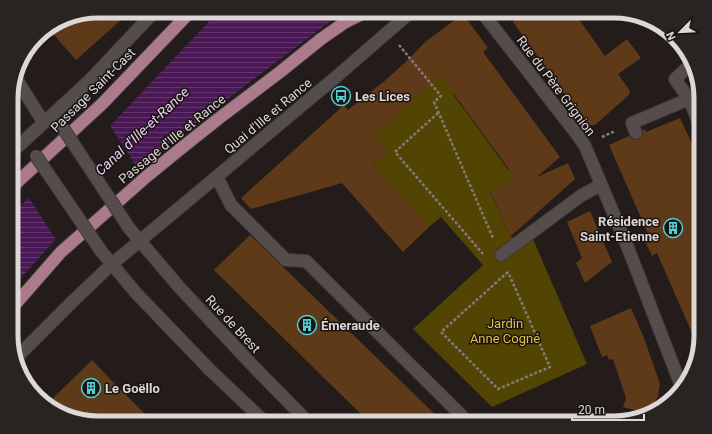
<svg xmlns="http://www.w3.org/2000/svg" width="712" height="434" font-family="Roboto,sans-serif">
<defs>
<pattern id="water-rules" width="6" height="5" patternUnits="userSpaceOnUse"><rect width="6" height="5" fill="#491855"/><path d="M0 2.5h6" fill="none" stroke="#63396d"/></pattern>
</defs>
<rect width="100%" height="100%" fill="#231c1b"/>
<polygon fill="#524402" points="425,42 449,76 463,86 453,94 509,171 514,168 521,177 490,191 510,237 533,239 587,364 492,407 413,329 483,265 441,217 429,227 372,165 387,151 374,137 403,65"/>
<polygon fill="url(#water-rules)" points="219,11 342,11 333,19 137,168 56,239 12,288 12,213 110,126"/>
<polygon fill="#231c1b" points="109,124 138,169 57,241 28,196"/>
<g fill="#5e3a19">
<polygon points="98,11 131,11 76,60 48,28 65,18"/>
<polygon points="526,11 573,11 605,56 627,39 641,58 618,74 630,91 629,93 630,94 595,125 587,125 513,22"/>
<polygon points="463,14 488,48 483,52 560,157 537,177 568,163 575,179 510,237 490,190 516,179 440,75 374,137 387,151 372,165 429,227 403,252 342,183 251,209 241,198 344,105 348,110 387,79 426,43 425,42"/>
<polygon points="680,118 701,164 701,342 699,349 657,253 652,256 643,237 648,234 609,145 629,136 632,139 635,140 638,140 642,137 643,134 643,130 645,129 646,132"/>
<polygon points="590,211 612,262 585,283 576,263 582,258 567,222"/>
<polygon points="250,235 281,265 444,423 370,423 214,270"/>
<polygon points="631,308 644,338 660,384 658,396 649,414 623,407 626,398 613,359 609,360 607,355 602,357 590,326"/>
<polygon points="92,360 113,382 154,423 97,423 50,409 46,405"/>
</g>
<g fill="none" stroke-linecap="round" stroke-linejoin="round">
<g stroke="#3e3938" stroke-width="14">
<g id="lane">
<polyline points="689,99 675,79 692,63"/>
<polyline points="636,133 632,123 689,99 701,128"/>
<polyline points="217,177 231,205 286,260 306,261 469,423"/>
<polyline points="501,255 582,195 601,185"/>
</g>
</g>
<g stroke="#3e3938" stroke-width="14">
<g id="street">
<polyline points="481,11 579,137 585,146 628,248 680,383 686,384"/>
<polyline points="15,77 44,123"/>
</g>
</g>
<g stroke="#3e3938" stroke-width="14">
<g id="secondary">
<polyline points="12,152 88,82 155,11"/>
<polyline points="129,228 180,288 255,368 309,423"/>
<polyline points="101,251 136,293 210,370 266,423"/>
<polyline points="15,359 75,299 112,264 336,77 412,11"/>
</g>
</g>
<g stroke="#3e3938" stroke-width="14">
<g id="primary">
<polyline points="12,187 103,103 191,11"/>
<polyline points="12,308 61,252 146,177 179,150 218,119 280,72 321,39 344,23 368,11"/>
</g>
</g>
<g stroke="#817b7a" stroke-width="2.5" stroke-dasharray="3 2" stroke-linecap="butt">
<polyline points="399,45 441,96 434,102 493,238"/>
<polyline points="438,113 395,152 483,254"/>
<polyline points="602,137 615,131"/>
<polyline points="508,272 441,332 498,389 550,367 508,272"/>
</g>
<use href="#lane" stroke="#554d4c" stroke-width="12"/>
<use href="#street" stroke="#554d4c" stroke-width="12"/>
<use href="#secondary" stroke="#554d4c" stroke-width="12"/>
<use href="#primary" stroke="#ab7b8d" stroke-width="12"/>
<g stroke="#3e3938" stroke-width="14" stroke-linecap="butt">
<g id="secondary-bridge">
<polyline points="63,128 129,228"/>
<polyline points="36,156 101,251"/>
</g>
</g>
<use href="#secondary-bridge" stroke="#554d4c" stroke-width="12"/>
</g>
<defs>
<g id="bus-ring" transform="scale(1)"><circle r="9.5" fill="#191312" stroke="#52ccd0" stroke-width="1.5"/><path d="M-5-6H5V4H4V6H2V4H-2V6H-4V4H-5ZM-3.5-4V0h7V-4ZM-3.5 1.2v1.5H-2V1.2ZM2 1.2v1.5H3.5V1.2Z" fill="#52ccd0"/></g>
<g id="building-ring" transform="scale(1)"><circle r="9.5" fill="#191312" stroke="#52ccd0" stroke-width="1.5"/><path d="M-4-6H4V6H1V3H-1V6H-4ZM-2.5-4.3h1.7v1.8h-1.7ZM.8-4.3h1.7v1.8H.8ZM-2.5-1h1.7V.8h-1.7ZM.8-1h1.7V.8H.8Z" fill="#52ccd0"/></g>
</defs>
<g fill-rule="evenodd">
<use href="#bus-ring" x="341" y="96"/>
<use href="#building-ring" x="673" y="228"/>
<use href="#building-ring" x="307" y="325"/>
<use href="#building-ring" x="91" y="388"/>
</g>
<g text-anchor="middle" dominant-baseline="central" stroke-width="3" stroke-linejoin="round" paint-order="stroke">
<g font-size="13" fill="#ddd8d7" stroke="#191312">
<text transform="translate(556 86) rotate(53)">Rue du Père Grignion</text>
<text transform="translate(93 90) rotate(-45)">Passage Saint-Cast</text>
<text transform="translate(268 116) rotate(-40)">Quai d'Ille et Rance</text>
<text transform="translate(172 139) rotate(-39)">Passage d'Ille et Rance</text>
<text transform="translate(233 324) rotate(47)">Rue de Brest</text>
</g>
<g font-size="13" font-weight="bold" fill="#ddd8d7" stroke="#191312" text-anchor="start">
<text x="355" y="96">Les Lices</text>
<text x="659" y="221" text-anchor="end">Résidence<tspan x="659" dy="15">Saint-Etienne</tspan></text>
<text x="321" y="325">Émeraude</text>
<text x="105" y="388">Le Goëllo</text>
</g>
<g font-size="13" fill="#e0c244" stroke="#191312">
<text x="505" y="323">Jardin<tspan x="505" dy="15">Anne Cogné</tspan></text>
</g>
<g font-size="14" font-style="italic" fill="#eccff3" stroke="#191312">
<text transform="translate(142 131) rotate(-43)">Canal d'Ille-et-Rance</text>
</g>
</g>
<path d="M0 0H712V434H0ZM98 18H614A80 80 0 0 1 694 98V336A80 80 0 0 1 614 416H98A80 80 0 0 1 18 336V98A80 80 0 0 1 98 18Z" fill="#292322" fill-rule="evenodd"/>
<path fill="none" stroke="#ddd8d7" stroke-width="5" d="M98 18H614A80 80 0 0 1 694 98V336A80 80 0 0 1 614 416H98A80 80 0 0 1 18 336V98A80 80 0 0 1 98 18Z"/>
<g transform="translate(680 32) rotate(246)" stroke="#191312" stroke-width="3" paint-order="stroke">
<path d="M0-3L7 15L0 10L-7 15Z" fill="#ddd8d7"/>
<text y="-6" font-size="11" font-weight="bold" text-anchor="middle" fill="#ddd8d7">N</text>
</g>
<path d="M572 414v6h72v-6" fill="none" stroke="#ddd8d7" stroke-width="2"/>
<text x="578" y="414" font-size="12" fill="#ddd8d7" stroke="#191312" stroke-width="3" paint-order="stroke">20 m</text>
</svg>
